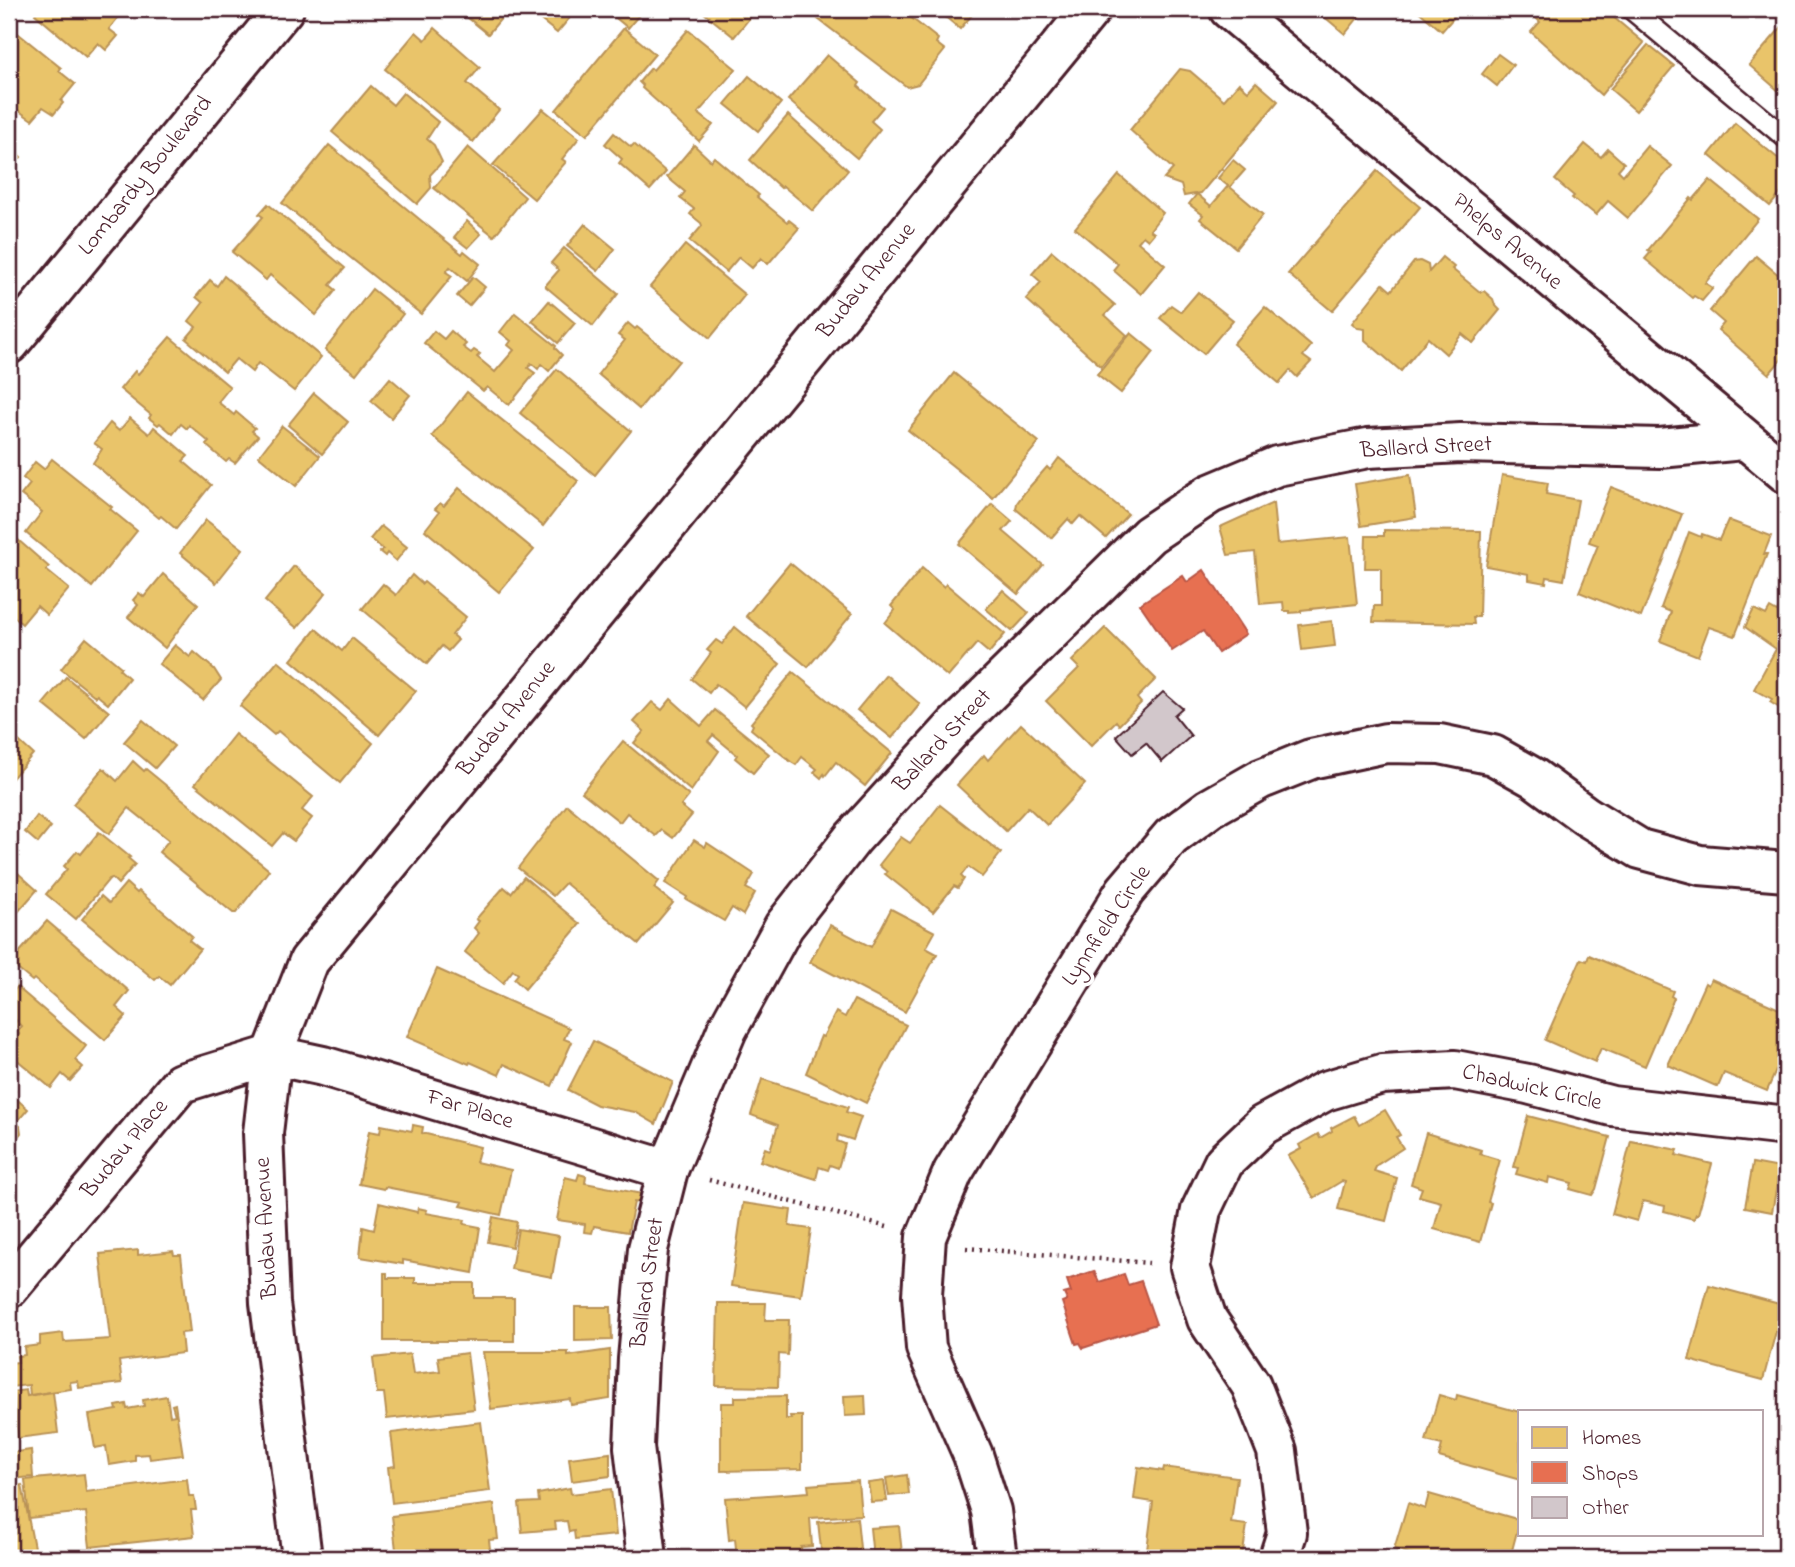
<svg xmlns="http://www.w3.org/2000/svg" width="1795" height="1567" font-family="'Indie Flower',sans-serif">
<rect width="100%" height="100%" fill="#fff"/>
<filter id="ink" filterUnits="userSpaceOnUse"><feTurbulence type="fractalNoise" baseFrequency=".0143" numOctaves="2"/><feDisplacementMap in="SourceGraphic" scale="14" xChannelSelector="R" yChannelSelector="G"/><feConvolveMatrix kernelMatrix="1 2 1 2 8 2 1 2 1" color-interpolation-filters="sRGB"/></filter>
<g filter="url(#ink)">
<g fill="#e9c46a" stroke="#b99257" stroke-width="2">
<polygon points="39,9 115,9 121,14 109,29 118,36 106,50 98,43 86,57 35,14"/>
<polygon points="457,9 509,9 488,34"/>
<polygon points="527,9 577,9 557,33"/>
<polygon points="605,9 644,9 628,28"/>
<polygon points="705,9 757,9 734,37 703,12"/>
<polygon points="826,9 900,9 938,39 936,43 945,50 918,84 907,87 818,19"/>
<polygon points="936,9 977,9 960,29"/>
<polygon points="1315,9 1365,9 1345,34"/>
<polygon points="1416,9 1461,9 1442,31"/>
<polygon points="1542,9 1609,9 1615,13 1612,16 1644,43 1601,95 1531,32 1540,22 1535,17"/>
<polygon points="1786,9 1786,84 1780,92 1749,65 1786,22 1780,17"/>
<polygon points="9,26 61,68 59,71 75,84 61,101 63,103 54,114 43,107 32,120 9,104"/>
<polygon points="435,28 480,67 467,83 499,110 473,142 385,69 416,32 425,40"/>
<polygon points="624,28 655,54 587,135 556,110"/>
<polygon points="688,30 736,69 698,113 713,125 699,141 669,114 670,113 642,88 643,86 639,82 651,68 653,70"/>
<polygon points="1648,45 1674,66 1636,111 1610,89"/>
<polygon points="1498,54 1513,65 1497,86 1482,74"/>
<polygon points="827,55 860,83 858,86 883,107 871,121 880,129 857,158 788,100"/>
<polygon points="1180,69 1190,71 1224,100 1239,83 1248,91 1256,82 1278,101 1201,193 1184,196 1181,185 1164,179 1173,169 1130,130"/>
<polygon points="749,76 781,103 758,131 725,104"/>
<polygon points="371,86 393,105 403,93 438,122 427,139 434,145 442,162 430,175 431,188 417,204 332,132"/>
<polygon points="543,109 579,138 562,159 566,162 534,199 493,165"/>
<polygon points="788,115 848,170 813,211 783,186 781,188 750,160"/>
<polygon points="1735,123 1786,165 1786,187 1770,206 1709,155"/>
<polygon points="614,133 631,147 634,144 666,172 650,190 619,163 622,159 605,144"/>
<polygon points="9,140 17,147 14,151 21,157 9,170"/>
<polygon points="1585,144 1601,157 1608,149 1624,163 1618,170 1623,175 1647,146 1672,166 1628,218 1608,201 1596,215 1585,206 1584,208 1572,198 1574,196 1555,180"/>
<polygon points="329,145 462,254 464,251 480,264 467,281 450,267 446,272 452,276 421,314 282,203"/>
<polygon points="694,145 711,161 714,157 759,195 757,197 787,222 789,220 799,228 768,264 761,258 752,268 739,257 726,272 689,241 702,226 701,223 690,214 694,209 680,198 685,192 667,177"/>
<polygon points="468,147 525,197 494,236 434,188"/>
<polygon points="1233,160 1245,170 1230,187 1263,215 1236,248 1200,219 1203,215 1189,204 1197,194 1211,206 1228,186 1218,178"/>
<polygon points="1377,171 1420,207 1332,311 1288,274"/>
<polygon points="1119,175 1163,213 1150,230 1154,233 1148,240 1143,236 1138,242 1165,265 1141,294 1113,270 1118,264 1075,228"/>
<polygon points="1710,180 1758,219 1705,283 1713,288 1702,301 1694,296 1692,298 1645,259 1651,252 1648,250 1691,198 1693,200"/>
<polygon points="268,204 345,268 330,285 336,290 316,315 270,275 266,280 232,252 263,217 259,214"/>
<polygon points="467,221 481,234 468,248 454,237"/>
<polygon points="585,224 615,249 598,271 567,246"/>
<polygon points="685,245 745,295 710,338 650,287"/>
<polygon points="564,248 618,294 593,326 545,286 559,270 551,263"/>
<polygon points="1052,251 1115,305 1105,315 1127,335 1101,366 1026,299 1041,282 1032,274"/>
<polygon points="1756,256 1786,281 1786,354 1769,374 1718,330 1724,323 1710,311"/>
<polygon points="1442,257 1454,267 1452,269 1480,292 1484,291 1493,299 1495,305 1500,310 1473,343 1462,334 1446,354 1428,338 1401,371 1365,340 1365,329 1358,328 1352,323 1383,284 1391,291 1414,262 1420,261 1428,265 1429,272"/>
<polygon points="224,276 321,357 294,391 258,363 252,372 236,359 225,372 186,339 196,327 189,321 203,303 196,297 210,280 217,286"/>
<polygon points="473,277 485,287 469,306 457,296"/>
<polygon points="372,289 403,314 356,374 325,350"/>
<polygon points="1198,292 1233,320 1204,354 1160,318 1171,305 1181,312"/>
<polygon points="549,301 575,323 558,343 532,321"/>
<polygon points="1265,307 1311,346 1303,356 1311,362 1297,377 1290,370 1279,383 1233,344"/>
<polygon points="515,313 556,346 555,348 562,355 549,371 541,364 538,369 531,363 528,368 535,373 509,405 487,387 483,391 424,343 434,331 444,339 451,331 466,344 463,347 471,353 474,350 480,354 477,357 495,372 514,350 508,345 511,341 500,332"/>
<polygon points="628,323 635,329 637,327 679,361 639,409 598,374 625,340 618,335"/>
<polygon points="1131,333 1154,352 1121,393 1097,374"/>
<polygon points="170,337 230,387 218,402 234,415 236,412 255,428 252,431 258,436 235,463 229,459 226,462 206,445 209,442 189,425 187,429 181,424 173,434 160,423 158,425 149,418 151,415 120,389 135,371 138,374"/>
<polygon points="557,369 631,431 595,475 520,413"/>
<polygon points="954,373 1039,442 993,498 908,430"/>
<polygon points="390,378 410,395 391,418 371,401"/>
<polygon points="467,392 578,481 543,526 432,436"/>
<polygon points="314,393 348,422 322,454 288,425"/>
<polygon points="130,418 149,434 154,427 188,456 183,461 211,485 176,529 161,516 159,518 93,463 102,449 94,443 110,423 119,431"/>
<polygon points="282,426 320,456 296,486 259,456"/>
<polygon points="1059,458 1128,514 1106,538 1080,516 1073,524 1068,519 1051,538 1016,509 1017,503 1025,492 1047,467 1050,470"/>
<polygon points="52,459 112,507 110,509 137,531 92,587 26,533 42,512 21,495 30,484 23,478 35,462 44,469"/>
<polygon points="1410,475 1416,517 1361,526 1355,484"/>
<polygon points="1502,475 1548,483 1546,494 1578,500 1564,580 1547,577 1546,583 1529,580 1529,574 1486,566"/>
<polygon points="1611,487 1682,514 1641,617 1579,592 1598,545 1589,542"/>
<polygon points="459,488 534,550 499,592 425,530 439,512 435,509 440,503 444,506"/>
<polygon points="1273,503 1277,544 1350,537 1357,604 1301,610 1301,612 1290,613 1290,611 1284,611 1283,602 1260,604 1255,552 1228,555 1220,527"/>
<polygon points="992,504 1012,521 1003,531 1043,565 1018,594 959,544"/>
<polygon points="206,520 243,549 216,583 180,553"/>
<polygon points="1728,520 1771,536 1764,554 1767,554 1735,636 1709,627 1698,656 1660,641 1671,612 1661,608 1689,532 1701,537 1702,534 1719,540"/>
<polygon points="381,526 407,547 396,561 387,553 385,556 380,552 383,549 370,539"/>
<polygon points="1384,530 1481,531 1479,617 1473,617 1474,624 1373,622 1374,606 1381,606 1381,568 1365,568 1366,536 1384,536"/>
<polygon points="9,532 49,567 46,570 69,589 47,615 37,606 22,624 9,612"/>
<polygon points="790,563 852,614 808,667 746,616"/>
<polygon points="294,566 326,593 297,628 265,601"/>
<polygon points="922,568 944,587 946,584 1005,634 989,653 977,643 948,677 885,623 895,610 891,606"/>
<polygon points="163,574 198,604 165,648 128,617 138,605 133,600 139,593 144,597"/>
<polygon points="412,575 422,584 424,582 466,617 452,635 458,640 448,651 442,646 427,664 362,609 383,584 396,595"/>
<polygon points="1003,590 1029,613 1012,631 986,609"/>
<polygon points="1786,595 1786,712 1770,702 1772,699 1754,689 1776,649 1745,627 1754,609 1766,615 1770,608 1777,612"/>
<polygon points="1332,621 1335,646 1302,650 1299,625"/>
<polygon points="735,627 780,664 745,707 716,684 709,693 692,679 711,653 707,650 716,640 722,644"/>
<polygon points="1105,628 1156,679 1137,698 1141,703 1119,725 1116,721 1091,746 1046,701 1079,668 1072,661"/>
<polygon points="316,629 342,651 352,638 416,691 379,735 291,660"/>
<polygon points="86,638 121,667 119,669 129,678 108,704 97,695 96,697 61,669"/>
<polygon points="175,645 190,657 194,652 214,669 221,680 203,700 159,664"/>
<polygon points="278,661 373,743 340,783 278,731 274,735 240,706"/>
<polygon points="793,672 892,753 865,786 836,762 825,776 824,774 821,778 814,772 817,769 802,757 796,765 791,762 751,729 753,725 751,723"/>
<polygon points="886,675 920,704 892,738 857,710"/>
<polygon points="66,677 109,712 86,739 43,704"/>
<polygon points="671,699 701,726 715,710 769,754 753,773 735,758 737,755 713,735 708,741 719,751 691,791 634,743 644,731 634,722 652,702 662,710"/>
<polygon points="143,720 174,746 155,768 124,742"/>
<polygon points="1021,724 1085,784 1047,825 1028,807 1006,831 957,785 984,755 988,760"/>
<polygon points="9,732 33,754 9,782"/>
<polygon points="235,734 313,797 302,810 312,818 294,841 283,833 272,846 195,784"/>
<polygon points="623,741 689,796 681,806 692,815 673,838 662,830 656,836 627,813 620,822 582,792"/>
<polygon points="133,761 144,771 146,769 269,870 236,913 233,913 159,852 169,840 129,808 109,834 73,804 103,768 117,781"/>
<polygon points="567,805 659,881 654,888 673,903 639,944 565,883 553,896 518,868"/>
<polygon points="940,805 1001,853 982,877 968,867 961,876 964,879 958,888 954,886 933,912 885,874 887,872 879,865 901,837 910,843"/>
<polygon points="37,816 51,827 38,843 25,832"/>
<polygon points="99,832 130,857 128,858 135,864 118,884 112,878 109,879 76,919 46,894 67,869 64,866 77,851 81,854"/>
<polygon points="694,840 705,847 707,843 754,874 746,888 755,893 743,915 732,908 724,921 686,899 687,897 665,883"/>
<polygon points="9,865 37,890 10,921 9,920"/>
<polygon points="524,877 580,924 525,989 514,979 518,974 513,970 503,983 465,952 479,933 474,928 479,921 476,919 504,887 511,893"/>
<polygon points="126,883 137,893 139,891 192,936 189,940 200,949 170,985 159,976 155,980 82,919 101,896 109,903"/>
<polygon points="891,909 935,932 926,948 937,954 905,1012 810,962 830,925 871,947"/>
<polygon points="47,921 129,991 116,1007 126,1016 105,1040 34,979 32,981 10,963"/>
<polygon points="1589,955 1673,991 1671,996 1674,998 1645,1066 1601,1048 1595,1062 1545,1040 1581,959 1587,961"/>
<polygon points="437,969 569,1028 564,1039 572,1042 552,1086 504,1064 499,1075 470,1062 469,1064 407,1037"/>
<polygon points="1711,979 1786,1012 1786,1048 1767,1091 1724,1073 1718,1087 1668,1065 1705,983 1708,985"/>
<polygon points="17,987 86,1046 75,1060 83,1067 70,1081 62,1074 51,1088 9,1053 9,1046 19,1034 17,1032 22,1026 20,1024 17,1028 13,1024 17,1021 9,1015 9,997"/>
<polygon points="854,1000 906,1025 866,1103 806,1073 821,1036 823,1037 836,1012 845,1017"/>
<polygon points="593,1041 673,1082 656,1124 635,1112 597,1105 568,1090"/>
<polygon points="762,1079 848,1107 846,1112 861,1117 853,1140 838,1135 837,1141 845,1144 838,1168 830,1165 828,1170 819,1167 816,1179 760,1161 765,1148 770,1150 778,1125 751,1115"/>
<polygon points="9,1085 15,1091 12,1095 28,1109 16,1123 20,1126 21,1133 16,1139 9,1140"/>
<polygon points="1385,1110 1400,1135 1396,1137 1403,1148 1377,1165 1374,1171 1397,1178 1386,1221 1338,1209 1345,1182 1342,1181 1314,1198 1288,1156 1301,1149 1299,1145 1318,1134 1320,1138 1332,1131 1331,1128 1354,1116 1359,1125"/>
<polygon points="1528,1116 1610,1137 1596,1189 1592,1195 1570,1189 1572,1183 1549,1177 1548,1183 1516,1174 1518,1168 1514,1167"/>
<polygon points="381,1125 412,1131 413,1125 423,1127 422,1133 480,1147 476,1162 511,1170 501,1215 461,1206 463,1202 385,1187 384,1189 359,1184 369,1131 380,1133"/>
<polygon points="1426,1133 1481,1150 1480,1154 1500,1160 1488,1202 1491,1203 1480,1242 1434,1229 1441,1202 1419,1196 1422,1188 1411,1184"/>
<polygon points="1631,1141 1678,1150 1676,1155 1712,1164 1698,1214 1696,1214 1694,1219 1664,1211 1665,1206 1643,1201 1637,1221 1612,1214"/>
<polygon points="1753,1163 1780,1168 1772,1212 1745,1207"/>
<polygon points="579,1174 586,1176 585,1183 642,1194 641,1203 634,1202 628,1232 594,1226 592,1233 584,1232 585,1224 557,1220 565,1177 577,1180"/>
<polygon points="379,1203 417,1212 418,1208 427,1210 426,1213 465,1220 464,1224 480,1227 473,1273 403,1260 403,1264 360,1257 363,1227 374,1230"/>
<polygon points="743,1203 791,1210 789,1226 811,1229 801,1296 731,1286"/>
<polygon points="493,1217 517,1222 512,1247 488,1242"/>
<polygon points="518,1229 559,1236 552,1277 511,1269"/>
<polygon points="138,1250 138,1255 173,1251 174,1255 181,1255 190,1332 181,1333 183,1353 119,1361 122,1383 79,1388 78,1381 70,1382 71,1389 30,1395 29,1385 10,1387 9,1363 18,1362 17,1356 25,1355 24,1347 40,1345 40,1336 63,1333 64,1342 110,1339 100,1254"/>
<polygon points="384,1273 387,1273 387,1278 415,1278 415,1283 474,1283 474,1298 514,1298 514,1341 384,1341"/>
<polygon points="1709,1285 1783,1305 1763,1380 1689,1360"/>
<polygon points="718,1303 766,1303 765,1320 789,1320 788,1355 779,1354 778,1387 716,1386"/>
<polygon points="575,1307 611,1307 612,1340 575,1341"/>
<polygon points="610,1350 610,1399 571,1405 570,1399 491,1409 483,1352 568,1352 568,1356"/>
<polygon points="467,1353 474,1409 387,1419 384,1393 377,1393 373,1358 410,1354 413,1374 440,1371 438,1357"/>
<polygon points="26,1390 27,1396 53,1392 58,1433 18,1438 14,1399 11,1399 10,1392"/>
<polygon points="865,1395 866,1415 845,1416 844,1396"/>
<polygon points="1439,1395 1456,1400 1457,1395 1520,1412 1520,1480 1439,1457 1442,1445 1426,1441"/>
<polygon points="167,1396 170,1416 175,1415 172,1405 175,1404 183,1455 150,1459 149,1454 135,1455 135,1461 109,1465 106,1446 95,1448 89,1415 117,1410 116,1406 126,1404 127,1409 144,1406 143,1400"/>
<polygon points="786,1396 786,1419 791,1419 790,1416 802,1416 802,1469 721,1471 721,1403 735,1403 735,1397"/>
<polygon points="481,1422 490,1491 392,1503 388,1467 395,1466 391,1433"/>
<polygon points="31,1450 33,1477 9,1479 9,1453"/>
<polygon points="610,1453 610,1476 572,1481 569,1458"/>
<polygon points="1138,1467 1163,1471 1164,1467 1237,1477 1231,1523 1247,1525 1242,1558 1146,1558 1153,1502 1134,1499"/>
<polygon points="84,1474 86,1492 187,1479 189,1496 194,1496 196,1510 191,1510 194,1536 90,1547 86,1512 29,1518 25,1480"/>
<polygon points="907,1475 909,1494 889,1496 886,1478"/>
<polygon points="858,1481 861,1515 810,1518 812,1546 801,1547 802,1558 737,1558 735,1539 729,1540 725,1498 809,1492 808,1485"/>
<polygon points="884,1481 887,1501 871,1502 868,1483"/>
<polygon points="22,1485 36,1558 10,1558 9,1488"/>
<polygon points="570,1488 571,1494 611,1489 616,1535 575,1539 574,1531 569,1532 567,1521 555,1522 556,1529 522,1532 519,1503 539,1502 538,1494"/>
<polygon points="1429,1494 1520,1520 1510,1558 1413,1558 1412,1554 1394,1549 1408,1503 1425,1509"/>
<polygon points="494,1504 498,1539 489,1540 491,1558 397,1558 392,1516"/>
<polygon points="857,1518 861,1558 822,1558 818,1522"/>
<polygon points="899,1526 902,1553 873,1557 870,1528"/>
</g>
<g fill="#e76f51" stroke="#b85746" stroke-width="2">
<polygon points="1204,570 1246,634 1218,653 1203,631 1172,651 1140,604 1183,576 1187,582"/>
<polygon points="1094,1271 1099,1282 1124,1274 1128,1285 1141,1281 1156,1324 1083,1348 1080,1343 1076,1344 1062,1302 1067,1300 1064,1294 1071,1292 1067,1280"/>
</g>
<polygon fill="#d2c7cb" stroke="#4a1f2b" stroke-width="2" points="1163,692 1182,708 1174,715 1191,736 1162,762 1146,743 1132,754 1116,736"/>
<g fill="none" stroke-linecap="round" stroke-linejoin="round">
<g stroke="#4a1f2b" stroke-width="24">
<polyline id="service" points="1631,9 1786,138"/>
</g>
<g stroke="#4a1f2b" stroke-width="44">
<g id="minor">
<polyline points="1229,9 1786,473"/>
<polyline points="9,1288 181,1083 272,1055 323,1066 668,1170"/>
<polyline points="302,1558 270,1303 263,1133 272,1055 309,961 1091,9"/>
<polyline points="647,1558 634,1447 638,1359 648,1249 668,1170 727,1030 784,926 853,838 955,726 1149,535 1210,494 1277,466 1368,448 1461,443 1660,448 1743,440"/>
<polyline points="997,1558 991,1511 973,1455 926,1348 922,1295 926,1237 953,1172 1125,891 1171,837 1210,808 1261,779 1311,759 1386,743 1440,744 1493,755 1534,778 1586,816 1640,849 1700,865 1786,872"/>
<polyline points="1279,1558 1287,1533 1277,1451 1251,1385 1207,1319 1190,1267 1201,1210 1224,1162 1263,1125 1325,1091 1382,1074 1455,1070 1528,1084 1612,1106 1786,1126"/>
</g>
</g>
<g stroke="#4a1f2b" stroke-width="44">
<polyline id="tertiary" points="9,344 284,9"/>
</g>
<g stroke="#4a1f2b" stroke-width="4.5" stroke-dasharray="2 5" stroke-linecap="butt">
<polyline points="709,1180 887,1227"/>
<polyline points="966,1248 1149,1263"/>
</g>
<use href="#service" stroke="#fff" stroke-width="19"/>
<use href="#minor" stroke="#fff" stroke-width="38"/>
<use href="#tertiary" stroke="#fff" stroke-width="38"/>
</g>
</g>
<g text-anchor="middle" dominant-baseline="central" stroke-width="7" stroke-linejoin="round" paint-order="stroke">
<g font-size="23" fill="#4a1f2b" stroke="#fff">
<text transform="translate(146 176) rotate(-51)">Lombardy Boulevard</text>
<text transform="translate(1507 242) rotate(40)">Phelps Avenue</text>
<text transform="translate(867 281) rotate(-51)">Budau Avenue</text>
<text transform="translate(1426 448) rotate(-3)">Ballard Street</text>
<text transform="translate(507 719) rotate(-51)">Budau Avenue</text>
<text transform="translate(943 741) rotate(-47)">Ballard Street</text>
<text transform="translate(1107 926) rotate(-56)">Lynnfield Circle</text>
<text transform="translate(1532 1088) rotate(13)">Chadwick Circle</text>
<text transform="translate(470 1110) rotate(17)">Far Place</text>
<text transform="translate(125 1149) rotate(-50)">Budau Place</text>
<text transform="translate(267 1228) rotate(-93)">Budau Avenue</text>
<text transform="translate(648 1283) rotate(-82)">Ballard Street</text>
</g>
</g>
<rect width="1795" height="1567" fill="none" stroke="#fff" stroke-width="35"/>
<rect x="18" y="18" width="1760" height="1532" fill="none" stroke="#4a1f2b" stroke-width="2.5" filter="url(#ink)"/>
<rect x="1518" y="1410" width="245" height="126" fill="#ffffff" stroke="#b7a5aa" stroke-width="2"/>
<rect x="1532" y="1427" width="35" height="21" fill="#e9c46a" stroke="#b7a5aa" stroke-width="2"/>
<text x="1582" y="1444" font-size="21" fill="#4a1f2b">Homes</text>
<rect x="1532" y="1462" width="35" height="21" fill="#e76f51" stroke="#b7a5aa" stroke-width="2"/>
<text x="1582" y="1480" font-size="21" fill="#4a1f2b">Shops</text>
<rect x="1532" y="1497" width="35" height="21" fill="#d2c7cb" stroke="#b7a5aa" stroke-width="2"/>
<text x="1582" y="1514" font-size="21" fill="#4a1f2b">Other</text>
</svg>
